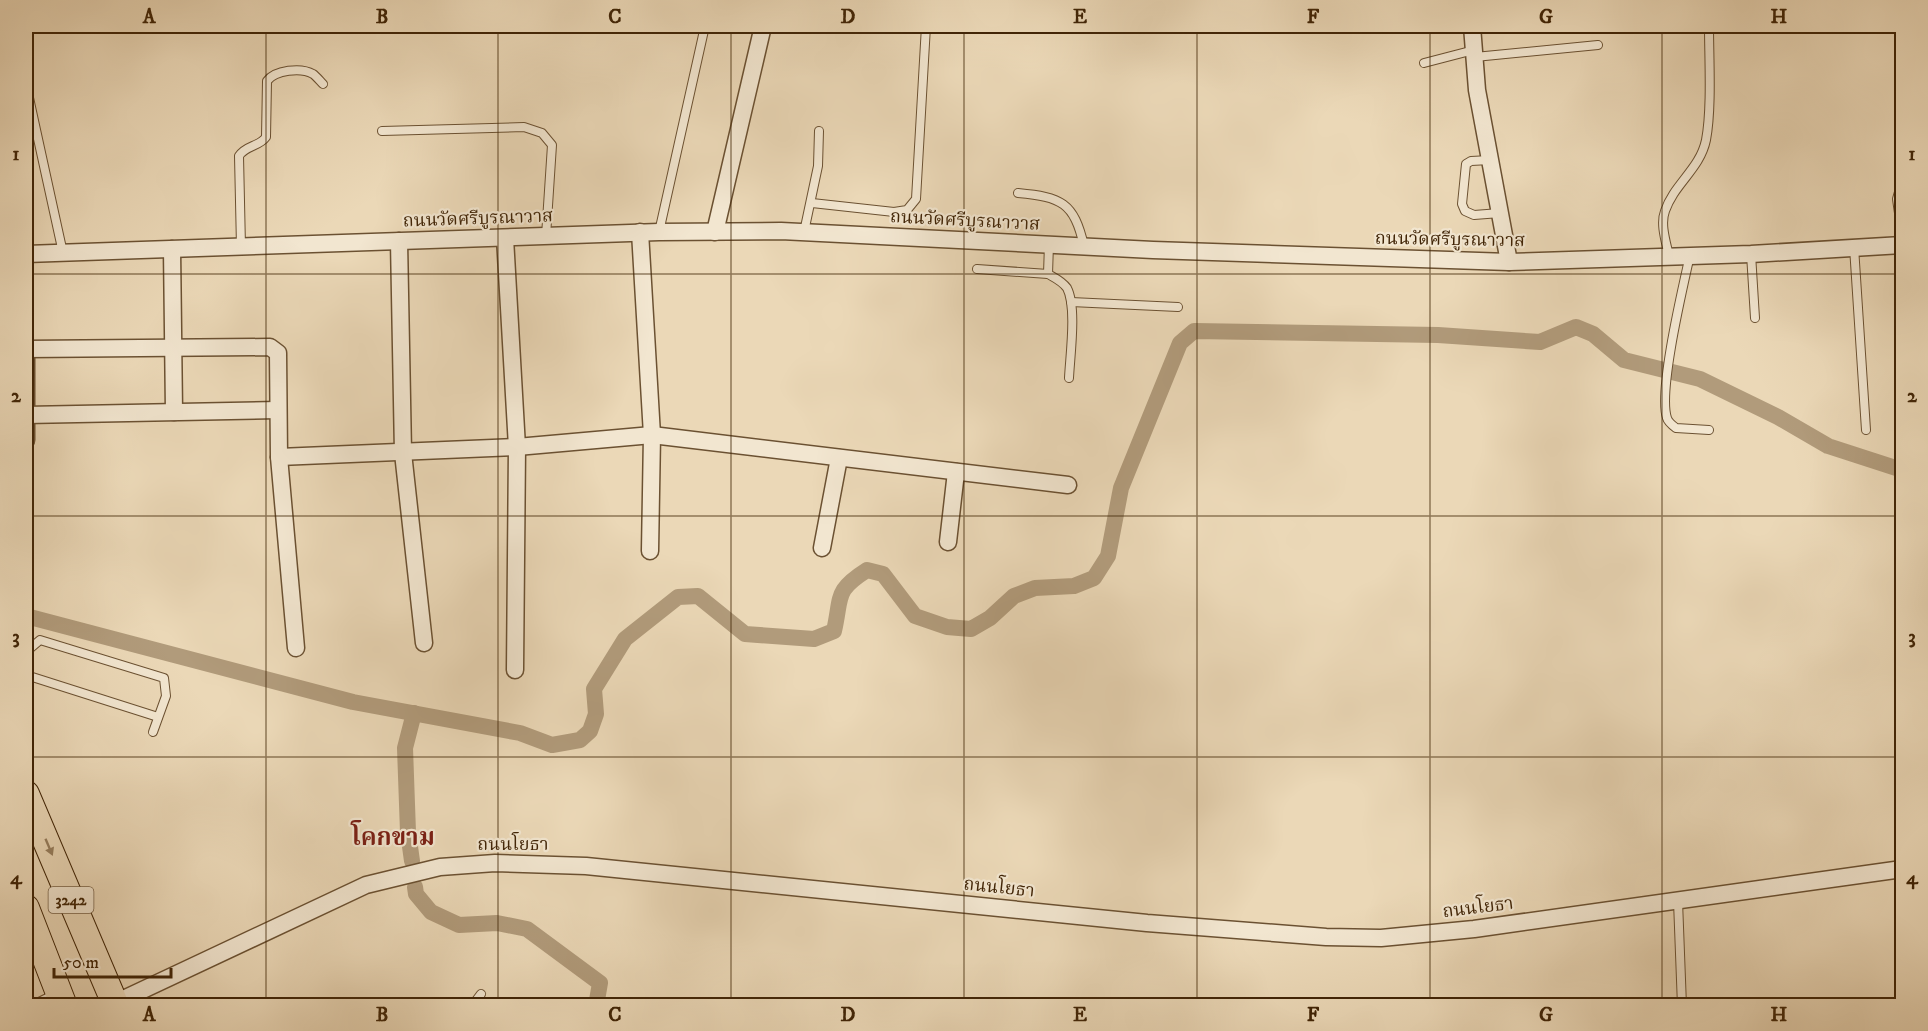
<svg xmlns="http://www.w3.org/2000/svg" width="1928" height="1031" font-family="'IM FELL DW Pica','Noto Serif Thai',serif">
<rect width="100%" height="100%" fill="#ebd8b7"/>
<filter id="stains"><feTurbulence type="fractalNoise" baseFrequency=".00333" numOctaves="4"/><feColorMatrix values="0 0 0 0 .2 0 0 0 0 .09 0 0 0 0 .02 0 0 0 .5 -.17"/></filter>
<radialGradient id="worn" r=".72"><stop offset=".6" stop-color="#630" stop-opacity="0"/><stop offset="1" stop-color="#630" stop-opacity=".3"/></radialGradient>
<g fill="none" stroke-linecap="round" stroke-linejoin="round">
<g stroke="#b19b7b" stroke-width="16">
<path d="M26 616 353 702 520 733 552 745 580 740 590 731 596 714 594 689 625 639 678 597 698 596 745 634 814 639 834 631C842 596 834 591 867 570L883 574 915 616 947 627 971 629 990 618 1014 596 1035 588 1074 586 1094 578 1108 556 1121 488 1180 343 1194 331 1438 335 1540 342 1576 327 1593 334 1624 360 1700 379 1778 417 1828 446 1902 470"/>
<polyline points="412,861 408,832 405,748 414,713"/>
<polyline points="415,887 416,894 431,912 459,925 497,923 527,929 600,983 596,1006"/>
</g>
<g stroke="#6b5132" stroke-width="10">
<g id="lane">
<polyline points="1475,57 1598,45"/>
<polyline points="1424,63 1474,50"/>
<polyline points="26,84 63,253"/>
<polyline points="382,131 524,127 542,133 552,145 546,236"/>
<polyline points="1490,160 1471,161 1466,164 1462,204 1465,211 1474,215 1500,213"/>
<polyline points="1902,182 1897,199 1902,234"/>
<path d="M1018 193C1061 197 1074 202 1084 246"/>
<polyline points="812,203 894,212 907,210 916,199 926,26"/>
<polyline points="659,232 705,26"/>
<polyline points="804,232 818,166 819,131"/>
<path d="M1049 244 1048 274C1055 278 1062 281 1067 288 1077 307 1070 356 1069 378"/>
<path d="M241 247 239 156C246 145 259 147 266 137L267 81C275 70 301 67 313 74 316 76 320 81 323 84"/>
<polyline points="1854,247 1866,430"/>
<polyline points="1751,254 1755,318"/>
<path d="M1690 255C1683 287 1658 391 1667 418 1668 422 1672 425 1676 428L1709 430"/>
<path d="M1669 256C1666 242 1660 224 1665 211 1674 184 1700 169 1706 140 1712 108 1709 59 1709 26"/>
<polyline points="977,269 1048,274"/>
<polyline points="1071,302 1178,307"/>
<polyline points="26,652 40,640 164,678 166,696 153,732"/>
<polyline points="26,675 158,717"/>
<polyline points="1678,901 1682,1006"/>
<polyline points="31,1006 55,994"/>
<polyline points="472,1006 481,994"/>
</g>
</g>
<g stroke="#6b5132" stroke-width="19">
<g id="street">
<polyline points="1472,26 1477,90 1509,262"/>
<polyline points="640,232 652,435 650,551"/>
<polyline points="715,232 763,26"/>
<polyline points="505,238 517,447 515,670"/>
<polyline points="399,241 403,453 424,643"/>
<polyline points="172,249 174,412"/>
<polyline points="26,254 659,232 781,231 1153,250 1509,262 1751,254 1902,245"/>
<polyline points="26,349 270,347 278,353 279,457 296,648"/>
<polyline points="26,356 26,440"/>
<polyline points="26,415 277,410"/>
<polyline points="279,457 517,447 652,435 1068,485"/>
<polyline points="948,542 956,472"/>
<polyline points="822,548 839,458"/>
<polyline points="115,1003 366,885 440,867 495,863 586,866 1147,923 1326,937 1381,938 1474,929 1902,869"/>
</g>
</g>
<g stroke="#402406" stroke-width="28">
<g id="primary">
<polyline points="26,794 116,1006"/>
<polyline points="26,908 64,1006"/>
</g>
</g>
<use href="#lane" stroke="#f2e6d0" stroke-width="8"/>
<use href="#street" stroke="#f2e6d0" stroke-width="16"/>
<use href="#primary" stroke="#ebd8b7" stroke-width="26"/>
</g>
<defs><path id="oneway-solid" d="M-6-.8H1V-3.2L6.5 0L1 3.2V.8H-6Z" transform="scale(1.5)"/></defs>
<use fill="#967e5e" href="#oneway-solid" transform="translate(49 847) rotate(67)"/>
<path fill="none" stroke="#402406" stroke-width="1.5" stroke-opacity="0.55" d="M266 26V1006M498 26V1006M731 26V1006M964 26V1006M1197 26V1006M1430 26V1006M1662 26V1006M26 274H1902M26 516H1902M26 757H1902"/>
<g text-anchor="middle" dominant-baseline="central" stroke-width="4.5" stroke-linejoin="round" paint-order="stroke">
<rect fill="#f2e6d0" stroke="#755e43" stroke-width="1.5" x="48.5" y="887" width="45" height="26" rx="4.5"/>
<g font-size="16" font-weight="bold" fill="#402406">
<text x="71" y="900">3242</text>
</g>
<g font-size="18" fill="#402406" stroke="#f2e6d0">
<text transform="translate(478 219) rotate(-2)">ถนนวัดศรีบูรณาวาส</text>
<text transform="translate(965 221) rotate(3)">ถนนวัดศรีบูรณาวาส</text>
<text transform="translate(1450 240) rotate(1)">ถนนวัดศรีบูรณาวาส</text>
<text x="513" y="845">ถนนโยธา</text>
<text transform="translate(999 888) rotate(6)">ถนนโยธา</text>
<text transform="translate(1478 908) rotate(-7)">ถนนโยธา</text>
</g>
<g font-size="24" font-weight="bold" fill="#7a1f14" stroke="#f2e6d0">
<text x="393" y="838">โคกขาม</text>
</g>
</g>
<rect width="1928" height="1031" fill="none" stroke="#ebd8b7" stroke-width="66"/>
<path d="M54 968v9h117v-9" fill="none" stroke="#402406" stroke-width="3"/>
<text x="63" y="968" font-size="18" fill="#402406" stroke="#f2e6d0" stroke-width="4.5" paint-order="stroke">50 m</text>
<rect x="33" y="33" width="1862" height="965" fill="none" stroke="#402406" stroke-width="2"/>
<g font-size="20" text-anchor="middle" font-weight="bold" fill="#402406">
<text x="149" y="23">A</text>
<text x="382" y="23">B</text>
<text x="615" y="23">C</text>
<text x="848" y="23">D</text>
<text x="1080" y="23">E</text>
<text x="1313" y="23">F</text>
<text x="1546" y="23">G</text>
<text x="1779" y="23">H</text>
<text x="16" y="160">1</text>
<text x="1912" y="160">1</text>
<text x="16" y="402">2</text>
<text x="1912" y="402">2</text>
<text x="16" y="643">3</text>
<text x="1912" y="643">3</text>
<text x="16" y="884">4</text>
<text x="1912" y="884">4</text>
<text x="149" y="1021">A</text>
<text x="382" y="1021">B</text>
<text x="615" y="1021">C</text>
<text x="848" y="1021">D</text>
<text x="1080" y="1021">E</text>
<text x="1313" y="1021">F</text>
<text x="1546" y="1021">G</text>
<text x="1779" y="1021">H</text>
</g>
<rect width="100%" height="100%" filter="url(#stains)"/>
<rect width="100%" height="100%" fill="url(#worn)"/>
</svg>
